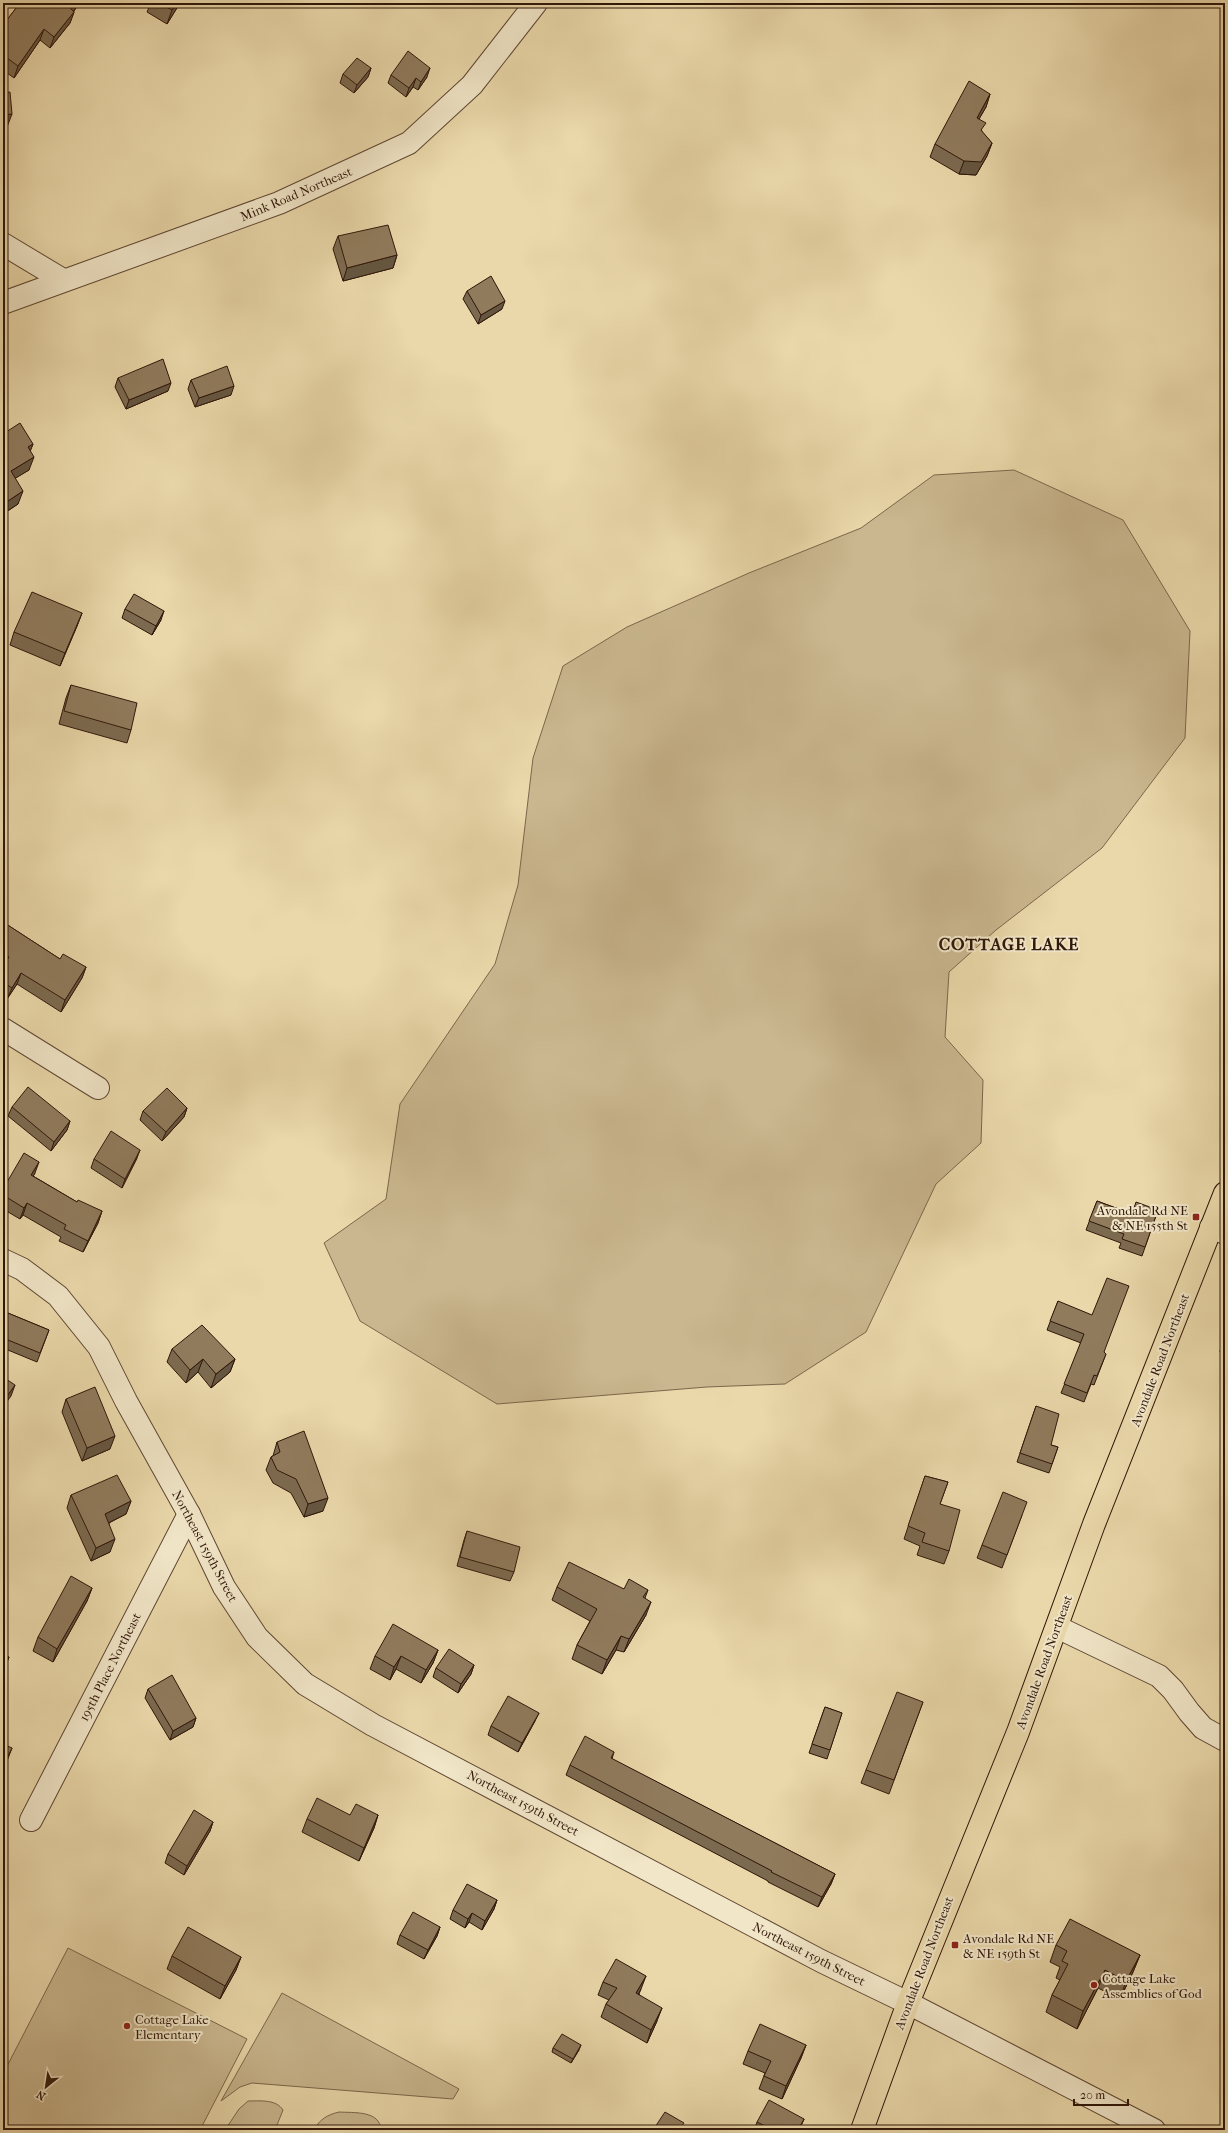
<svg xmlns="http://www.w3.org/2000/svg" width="1228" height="2133" font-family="'IM FELL French Canon',serif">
<rect width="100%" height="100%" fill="#ead8aa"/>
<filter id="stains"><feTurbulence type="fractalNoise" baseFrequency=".005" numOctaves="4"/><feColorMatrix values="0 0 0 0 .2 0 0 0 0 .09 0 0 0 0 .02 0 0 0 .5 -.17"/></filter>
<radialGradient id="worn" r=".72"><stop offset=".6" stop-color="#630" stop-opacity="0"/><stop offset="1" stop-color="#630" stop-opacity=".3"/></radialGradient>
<g fill="#cab78f" stroke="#7c664c">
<polygon points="1014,470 1123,520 1190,631 1185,738 1102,848 996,930 949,972 945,1037 983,1080 981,1143 936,1184 866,1332 785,1384 707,1387 497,1404 360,1321 324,1243 386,1199 400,1104 495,964 518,885 533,758 563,666 627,627 749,573 861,528 934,475"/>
<polygon points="68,1948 247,2039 200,2130 3,2130 3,2074"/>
<polygon points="282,1993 459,2089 453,2099 252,2083 240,2087 221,2101"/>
<path d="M248 2101C260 2101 276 2099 283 2110L275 2130H225L239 2109Z"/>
<path d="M339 2112C353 2113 380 2110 381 2130H314C320 2119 327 2115 339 2112Z"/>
</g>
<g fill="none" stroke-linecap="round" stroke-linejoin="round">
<g stroke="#5e4631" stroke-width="24">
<g id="minor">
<polyline points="3,244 63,280"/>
<polyline points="3,303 279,203 409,143 472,85 536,3"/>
<polyline points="3,1029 98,1088"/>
<polyline points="1211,1227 1225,1233"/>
<polyline points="3,1260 22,1269 58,1296 99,1347 126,1401 189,1514 224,1587 257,1637 305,1684 373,1725 821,1961 908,2003 1154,2130"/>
<polyline points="1057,1627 1159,1676 1173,1690 1189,1712 1203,1728 1225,1740"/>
<polyline points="31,1820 189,1514"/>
</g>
</g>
<g stroke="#2f1609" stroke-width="24">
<polyline id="major" points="862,2130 908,2003 1018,1732 1094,1524 1225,1193"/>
</g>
<use href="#minor" stroke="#f1e6c8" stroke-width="22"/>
<use href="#major" stroke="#ead8aa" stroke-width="22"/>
</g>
<g fill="#7c6a50" stroke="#2f1609">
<polygon points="20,3 78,3 76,8 74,11 74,12 70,23 50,48 40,40 14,78 3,70 3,25"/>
<polygon points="147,3 180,3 167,24 147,12 150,5"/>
<polygon points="371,68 368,77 354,93 340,83 343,74"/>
<polygon points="391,75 427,77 418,90 413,87 406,97 388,83"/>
<polygon points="990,94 986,107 979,119 982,132 992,143 987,156 976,175 959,174 930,157 935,144"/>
<polygon points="338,236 397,255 393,268 343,281 333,249"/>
<polygon points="467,291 502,309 478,324 463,299"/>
<polygon points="118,378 168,391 126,409 115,387"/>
<polygon points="191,380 231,395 195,407 188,389"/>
<polygon points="3,434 33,444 30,451 29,470 15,478 18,504 3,514"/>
<polygon points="125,609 161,620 152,635 122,618"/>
<polygon points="82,613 77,626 60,666 10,645 14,632"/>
<polygon points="71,685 131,730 127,743 59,724 66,698"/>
<polygon points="3,922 60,959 86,967 82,978 61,1012 17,984 7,999 3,996"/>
<polygon points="12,1107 70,1121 67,1130 51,1151 8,1116"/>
<polygon points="187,1108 184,1117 162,1141 140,1120 143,1111"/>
<polygon points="137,1158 122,1188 91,1168 94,1159"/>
<polygon points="35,1173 33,1176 77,1202 102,1211 98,1223 83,1252 59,1241 61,1237 23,1215 20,1219 3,1209 3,1189"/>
<polygon points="1097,1201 1132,1214 1158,1210 1142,1256 1119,1248 1121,1243 1086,1230"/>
<polygon points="1058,1301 1104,1352 1106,1354 1094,1385 1091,1384 1084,1402 1061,1393 1081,1343 1047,1330"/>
<polygon points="3,1311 49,1330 37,1362 3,1348"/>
<polygon points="1225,1338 1225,1368 1220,1351"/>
<polygon points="172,1349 235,1359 230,1372 211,1388 198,1372 186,1383 167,1362"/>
<polygon points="66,1399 110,1449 82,1461 62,1412"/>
<polygon points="1036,1406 1051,1445 1058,1447 1049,1473 1017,1462"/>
<polygon points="277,1442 323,1511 304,1517 291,1493 273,1483 266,1470 271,1457 273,1456"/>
<polygon points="925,1476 948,1482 940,1504 949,1551 944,1564 917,1555 920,1546 904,1539"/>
<polygon points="71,1495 131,1501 126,1514 109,1523 110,1552 91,1561 67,1508"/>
<polygon points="1022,1515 1002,1568 977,1558 982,1545"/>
<polygon points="467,1531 514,1572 510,1581 457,1566 464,1540"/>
<polygon points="557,1587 648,1590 645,1598 646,1615 624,1652 616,1650 602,1674 572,1659 577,1645 590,1621 552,1600"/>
<polygon points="92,1588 87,1601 53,1662 33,1651 38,1637"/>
<polygon points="438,1650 433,1663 421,1683 396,1669 390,1680 370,1669 375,1656"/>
<polygon points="474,1665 471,1674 458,1693 433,1677 436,1668"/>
<polygon points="148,1689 196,1718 193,1727 170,1740 145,1698"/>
<polygon points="923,1702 889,1794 861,1783 866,1770"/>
<polygon points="825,1707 842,1713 827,1759 809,1753"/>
<polygon points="535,1721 518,1752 488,1735 491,1726"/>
<polygon points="614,1752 612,1759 835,1874 831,1884 818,1907 768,1882 768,1881 566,1775 570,1765"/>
<polygon points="350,1815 378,1815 374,1828 359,1861 302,1832 307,1819"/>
<polygon points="213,1822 210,1831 184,1875 165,1863 168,1854"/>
<polygon points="497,1900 494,1909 482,1930 469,1922 465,1928 450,1919 453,1910"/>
<polygon points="440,1927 437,1936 424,1959 397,1944 400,1935"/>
<polygon points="1056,1945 1140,1955 1133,1972 1120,1999 1098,1988 1077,2029 1046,2012 1052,1995 1060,1980 1056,1978 1060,1967 1050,1962"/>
<polygon points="172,1956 241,1957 236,1970 220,1999 167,1969"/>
<polygon points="603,1982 641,1989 639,1994 657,2021 647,2043 601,2017 606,2004 609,2000 598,1995"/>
<polygon points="806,2045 801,2058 782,2099 759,2089 765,2073 743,2064 748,2051"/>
<polygon points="553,2048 579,2050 571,2063 552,2052"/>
<polygon points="804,2119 799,2130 754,2130 757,2122"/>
</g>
<g fill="#655641" stroke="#2f1609">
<polygon points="75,3 78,3 76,8 66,20 70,8"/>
<polygon points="177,3 180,3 167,24 172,10"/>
<polygon points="74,12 70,23 50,48 54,37"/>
<polygon points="44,29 40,40 14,78 18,66"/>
<polygon points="371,68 368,77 354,93 357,85"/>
<polygon points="430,68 427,77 418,90 421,82"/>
<polygon points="416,78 413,87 406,97 409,88"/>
<polygon points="990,94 986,107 972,131 977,118"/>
<polygon points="12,114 7,127 3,127 3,115"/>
<polygon points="992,143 987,156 976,175 959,174 964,161"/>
<polygon points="397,255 393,268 343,281 347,268"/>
<polygon points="505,301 502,309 478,324 481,315"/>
<polygon points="171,383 168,391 126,409 129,400"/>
<polygon points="234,386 231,395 195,407 199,398"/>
<polygon points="33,444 28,457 28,447"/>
<polygon points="34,457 29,470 6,484 11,471"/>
<polygon points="23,491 18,504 3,514 3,508 5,503"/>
<polygon points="164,611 161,620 152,635 156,626"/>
<polygon points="82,613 77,626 60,666 65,653"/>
<polygon points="86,967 82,978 61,1012 65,1000"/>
<polygon points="21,973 17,984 7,999 12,988"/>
<polygon points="187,1108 184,1117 162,1141 166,1132"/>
<polygon points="70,1121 67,1130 51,1151 54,1142"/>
<polygon points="140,1150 137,1158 122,1188 125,1179"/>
<polygon points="39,1162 35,1173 27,1187 31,1175"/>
<polygon points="27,1203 23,1215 20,1219 24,1208"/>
<polygon points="102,1211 98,1223 83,1252 88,1241"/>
<polygon points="203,1359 198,1372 186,1383 190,1370"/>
<polygon points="235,1359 230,1372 211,1388 216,1374"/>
<polygon points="15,1385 11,1396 3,1407 3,1402"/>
<polygon points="115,1436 110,1449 82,1461 87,1448"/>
<polygon points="328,1498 323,1511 304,1517 308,1504"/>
<polygon points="131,1501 126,1514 100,1527 105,1514"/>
<polygon points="115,1539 110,1552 91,1561 96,1548"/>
<polygon points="92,1588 87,1601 53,1662 57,1649"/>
<polygon points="651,1602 646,1615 624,1652 629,1639"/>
<polygon points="621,1636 616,1650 602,1674 607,1660"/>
<polygon points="438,1650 433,1663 421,1683 426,1670"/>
<polygon points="401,1656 396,1669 390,1680 394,1667"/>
<polygon points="9,1657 6,1665 3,1672 3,1669"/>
<polygon points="474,1665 471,1674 458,1693 461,1684"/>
<polygon points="539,1713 535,1721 518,1752 522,1743"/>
<polygon points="196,1718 193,1727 170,1740 173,1731"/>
<polygon points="12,1748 7,1761 3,1770 3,1766"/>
<polygon points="378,1815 374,1828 359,1861 364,1848"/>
<polygon points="213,1822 210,1831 184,1875 187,1866"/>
<polygon points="835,1874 831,1884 818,1907 822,1897"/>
<polygon points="497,1900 494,1909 482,1930 485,1921"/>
<polygon points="472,1913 469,1922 465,1928 468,1919"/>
<polygon points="440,1927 437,1936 424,1959 428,1950"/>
<polygon points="1140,1955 1133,1972 1120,1999 1126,1981"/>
<polygon points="241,1957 236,1970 220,1999 225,1986"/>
<polygon points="1105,1970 1098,1988 1077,2029 1083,2011"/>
<polygon points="646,1976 641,1989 632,2006 636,1993"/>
<polygon points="662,2008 657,2021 647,2043 651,2030"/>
<polygon points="581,2045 579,2050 571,2063 573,2059"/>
<polygon points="806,2045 801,2058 782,2099 786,2086"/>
<polygon points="804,2119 799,2130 798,2130"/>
</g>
<g fill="#907b5d" stroke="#2f1609">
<polygon points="20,3 75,3 70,8 74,12 54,37 44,29 18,66 3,55 3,25"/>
<polygon points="159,3 177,3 172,10"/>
<polygon points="408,51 430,68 421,82 416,78 409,88 391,75"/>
<polygon points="357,58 371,68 357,85 343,74"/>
<polygon points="969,81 990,94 977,118 986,123 981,130 992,143 981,162 964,161 935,144"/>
<polygon points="10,92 12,114 3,115 3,93"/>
<polygon points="388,225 397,255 347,268 338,236"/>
<polygon points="491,276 505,301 481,315 467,291"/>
<polygon points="163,359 171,383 129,400 118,378"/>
<polygon points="227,366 234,386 199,398 191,380"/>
<polygon points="20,423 33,444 28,447 34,457 11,471 23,491 5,503 3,499 3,434"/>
<polygon points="32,592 82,613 65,653 14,632"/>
<polygon points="134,594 164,611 156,626 125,609"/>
<polygon points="71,685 137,703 131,730 64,711"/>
<polygon points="3,922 60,959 63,954 86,967 65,1000 21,973 12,988 3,982 3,966 9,957 3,952"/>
<polygon points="28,1087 70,1121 54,1142 12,1107"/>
<polygon points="167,1088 187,1108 166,1132 143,1111"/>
<polygon points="111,1131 140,1150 125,1179 94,1159"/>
<polygon points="24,1153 39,1162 31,1175 77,1202 78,1200 102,1211 88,1241 64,1229 66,1225 27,1203 24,1208 3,1195 3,1189"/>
<polygon points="1097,1201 1132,1214 1136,1202 1158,1210 1145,1247 1122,1239 1124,1234 1089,1221"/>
<polygon points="1107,1278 1129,1286 1104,1352 1106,1354 1097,1376 1094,1375 1087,1393 1064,1384 1084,1334 1050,1321 1058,1301 1092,1315"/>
<polygon points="3,1311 49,1330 40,1353 3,1338"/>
<polygon points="202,1325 235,1359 216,1374 203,1359 190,1370 172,1349"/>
<polygon points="3,1377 15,1385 3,1402"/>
<polygon points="95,1387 115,1436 87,1448 66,1399"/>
<polygon points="1036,1406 1059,1414 1051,1445 1058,1447 1052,1464 1020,1453"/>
<polygon points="304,1431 328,1498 308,1504 296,1479 277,1470 271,1457 280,1452 277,1442"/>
<polygon points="117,1475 131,1501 105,1514 115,1539 96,1548 71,1495"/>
<polygon points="925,1476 948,1482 940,1504 960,1510 949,1551 922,1542 925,1533 908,1526"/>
<polygon points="1003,1492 1027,1502 1007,1555 982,1545"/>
<polygon points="467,1531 520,1547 514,1572 460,1557"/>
<polygon points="569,1562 624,1589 629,1579 648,1590 643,1597 651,1602 629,1639 621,1636 607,1660 577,1645 597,1609 557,1587"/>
<polygon points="71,1576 92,1588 57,1649 38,1637"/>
<polygon points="393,1624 438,1650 426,1670 401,1656 394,1667 375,1656"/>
<polygon points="449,1649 474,1665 461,1684 436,1668"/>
<polygon points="3,1653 9,1657 3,1669"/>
<polygon points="172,1675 196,1718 173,1731 148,1689"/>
<polygon points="897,1692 923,1702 894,1780 866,1770"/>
<polygon points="508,1696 539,1713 522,1743 491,1726"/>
<polygon points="825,1707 842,1713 830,1750 812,1744"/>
<polygon points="585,1736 614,1752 611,1758 835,1874 822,1897 771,1872 772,1871 570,1765"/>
<polygon points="3,1744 12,1748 3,1766"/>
<polygon points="317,1798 350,1815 356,1804 378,1815 364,1848 307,1819"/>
<polygon points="194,1810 213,1822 187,1866 168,1854"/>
<polygon points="467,1884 497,1900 485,1921 472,1913 468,1919 453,1910"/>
<polygon points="413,1912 440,1927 428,1950 400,1935"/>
<polygon points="1070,1919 1140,1955 1126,1981 1105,1970 1083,2011 1052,1995 1068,1964 1062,1961 1067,1951 1056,1945"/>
<polygon points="188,1927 241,1957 225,1986 172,1956"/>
<polygon points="616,1959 646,1976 636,1993 662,2008 651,2030 606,2004 617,1988 603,1982"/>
<polygon points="760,2024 806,2045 786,2086 764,2076 771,2061 748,2051"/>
<polygon points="562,2034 581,2045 573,2059 553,2048"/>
<polygon points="769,2100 804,2119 798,2130 767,2130 769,2128 757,2122"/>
<polygon points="665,2112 684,2123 679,2130 653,2130"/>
</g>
<g fill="#8f2418" stroke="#f1e6c8" stroke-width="1.5">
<rect x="1192" y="1213" width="8" height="8" rx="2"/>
<rect x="951" y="1941" width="8" height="8" rx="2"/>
<circle cx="1094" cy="1985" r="4"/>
<circle cx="127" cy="2026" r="4"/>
</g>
<g text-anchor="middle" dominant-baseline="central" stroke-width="4" stroke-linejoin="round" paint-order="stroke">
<g font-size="13" fill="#2f1609" stroke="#f1e6c8">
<text transform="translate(296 194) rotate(-23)">Mink Road Northeast</text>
<text transform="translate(1160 1360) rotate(-69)">Avondale Road Northeast</text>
<text transform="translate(205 1546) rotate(62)">Northeast 159th Street</text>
<text transform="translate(1044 1662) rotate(-70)">Avondale Road Northeast</text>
<text transform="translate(110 1667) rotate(-63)">195th Place Northeast</text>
<text transform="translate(523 1803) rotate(28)">Northeast 159th Street</text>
<text transform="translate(809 1954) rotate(27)">Northeast 159th Street</text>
<text transform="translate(924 1963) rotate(-69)">Avondale Road Northeast</text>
</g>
<g font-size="13" fill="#2f1609" stroke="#f1e6c8" text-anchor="start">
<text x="1188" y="1210" text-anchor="end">Avondale Rd NE<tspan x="1188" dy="15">&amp; NE 155th St</tspan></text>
<text x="963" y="1938">Avondale Rd NE<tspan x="963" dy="15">&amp; NE 159th St</tspan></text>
<text x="1102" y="1978">Cottage Lake<tspan x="1102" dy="15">Assemblies of God</tspan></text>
<text x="135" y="2019">Cottage Lake<tspan x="135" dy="15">Elementary</tspan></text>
</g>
<g font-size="17" font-weight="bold" letter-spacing="1" fill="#2f1609" stroke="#f1e6c8">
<text x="1009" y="944">COTTAGE LAKE</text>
</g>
</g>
<rect width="1228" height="2133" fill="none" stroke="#ead8aa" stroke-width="16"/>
<rect x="4" y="4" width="1220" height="2125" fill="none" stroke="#2f1609" stroke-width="2"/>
<rect x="8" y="8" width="1212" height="2117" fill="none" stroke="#2f1609"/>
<g transform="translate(46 2087) rotate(210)" stroke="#f1e6c8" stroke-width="3" paint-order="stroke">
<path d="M0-3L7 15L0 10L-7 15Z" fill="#2f1609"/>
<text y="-6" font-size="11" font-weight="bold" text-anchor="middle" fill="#2f1609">N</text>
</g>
<path d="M1074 2099v6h54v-6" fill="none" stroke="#2f1609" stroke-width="2"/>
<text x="1080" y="2099" font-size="12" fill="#2f1609" stroke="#f1e6c8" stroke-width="3" paint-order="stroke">20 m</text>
<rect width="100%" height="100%" filter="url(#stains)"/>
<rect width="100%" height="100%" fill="url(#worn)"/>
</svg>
